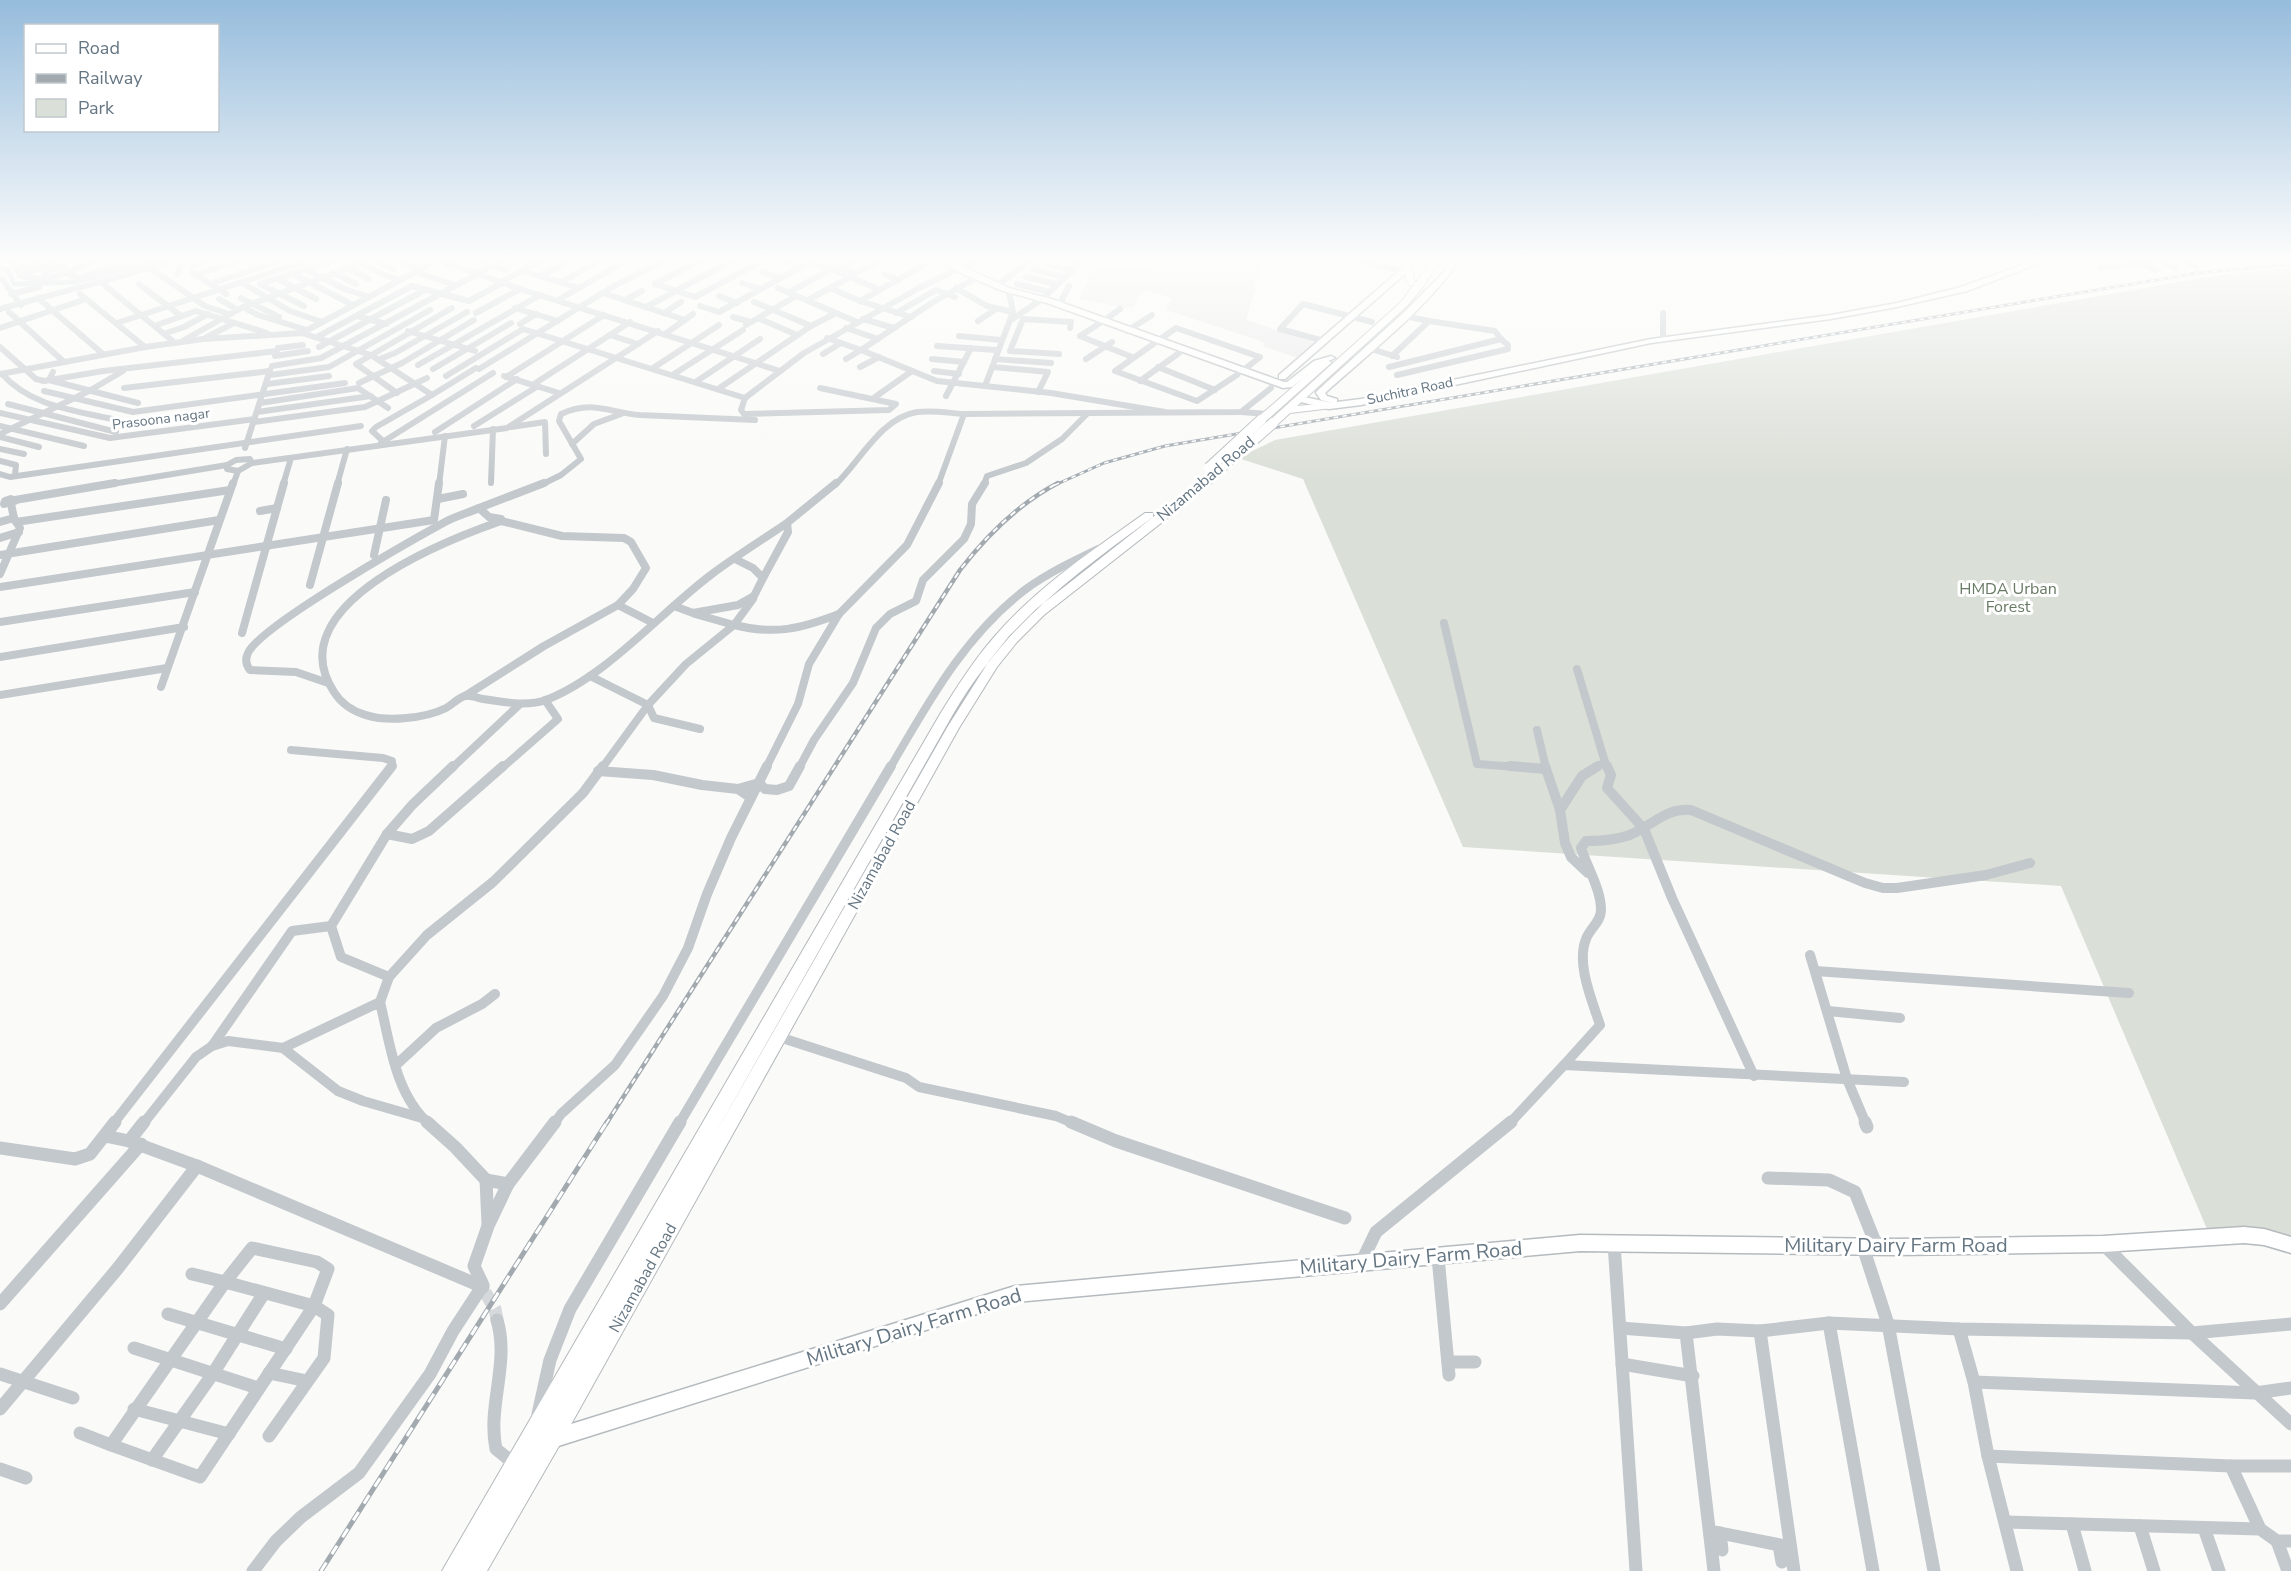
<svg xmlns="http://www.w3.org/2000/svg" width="2291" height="1571" font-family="'Nunito Sans',sans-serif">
<rect width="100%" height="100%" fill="#fafaf8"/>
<polygon fill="#e8e9e9" points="1191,259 1265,259 1253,287 1256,288 1246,320 1316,343 1298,358 1263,346 1264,343 1261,341 1166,310 1172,298 1146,290 1138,296 1134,307 1126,308 1079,299 1094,266 1141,266"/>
<polygon fill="#dadfd7" points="2273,269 2291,269 2291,1247 2274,1241 2213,1243 2061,886 1463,847 1303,479 1238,458 1275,440 2214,276"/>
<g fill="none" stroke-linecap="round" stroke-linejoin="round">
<polyline stroke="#bbc7cb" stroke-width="5" points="0,268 8,270 14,284 75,282 161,259"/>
<polyline stroke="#d5d9db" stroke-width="13" stroke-dasharray="13 6" stroke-linecap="butt" points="485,1292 495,1309 497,1320"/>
<g stroke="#b5babe" stroke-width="3">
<g id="major">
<polygon points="937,259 947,259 1009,288 1052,299 1284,382 1287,382 1314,361 1331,356 1335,358 1320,365 1292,387 1283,388 1047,303 1003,291 965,275"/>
<polygon points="1406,259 1414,259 1406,273 1285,379 1279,379 1279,375 1400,270"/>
<path d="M1452 259H1460C1429 307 1367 355 1325 393L1327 396 1337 399V402L1361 399 1651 339 1831 315 1897 303 1961 287 2039 259H2051L1967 291 1897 307 1831 319 1651 343 1361 405 1329 409 1297 401 1296 399 1300 396 1332 403 1321 400 1316 393 1317 391 1402 314 1444 272Z"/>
<polygon points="2244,1227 2264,1229 2291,1237 2291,1253 2264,1245 2244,1243 2103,1252 1896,1255 1580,1251 1015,1302 552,1448 546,1445 543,1439 546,1433 552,1430 1015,1286 1580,1235 1896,1239 2103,1236"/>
</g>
</g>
<g stroke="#b4b9bd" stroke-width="2">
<g id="highway">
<polygon points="1433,259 1441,259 1423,287 1407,306 1297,406 1329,403 1332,404 1332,408 1290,413 1277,425 1269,425 1269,421 1401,302"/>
<polygon points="1407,261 1411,264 1415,283 1411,286 1407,283 1403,264"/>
<polygon points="1324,360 1332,362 1265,422 1257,422 1257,418"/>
<path d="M1241 448 1246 451 1245 453 1207 487 1044 615 1017 642 997 667 959 728 559 1446 487 1571H442L939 716C956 688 973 661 995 636 1037 587 1093 550 1145 513H1153V517C1070 578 1005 625 952 716L711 1141 948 726 989 661 1009 636 1036 609Z"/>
</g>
</g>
<g stroke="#c3c8cc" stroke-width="6">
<polyline points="9,259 13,262"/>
<polyline points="43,259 17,269 20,275 62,259"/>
<polyline points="354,259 384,275 399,280"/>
<polyline points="374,259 393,269"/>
<polyline points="392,259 420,270"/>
<polyline points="437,259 520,289 780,371"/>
<polyline points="473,259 506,270"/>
<polyline points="519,259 534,264"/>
<polyline points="857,259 841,268 856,273 884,259"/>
<polyline points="1353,259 1403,271"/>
<polyline points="2159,259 2175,268"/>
<polyline points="2184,259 2195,266"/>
<polyline points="2207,259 2212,262"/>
<polyline points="2141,262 2156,270"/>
<polyline points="1047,264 1072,270"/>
<polyline points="448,265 459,259"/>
<polyline points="116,266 129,263 130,259"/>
<polyline points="193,266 214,259"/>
<polyline points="345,267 369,279"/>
<polyline points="801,267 812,261 832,269"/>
<polyline points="150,268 205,306 229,314"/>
<polyline points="2101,268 2158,259"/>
<polyline points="305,269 345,289 369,297"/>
<polyline points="1033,269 1064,277"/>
<polyline points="523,271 579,288"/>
<polyline points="64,272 79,278 113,267"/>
<polyline points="192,272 226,294"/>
<polyline points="333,272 356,284"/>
<polyline points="415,272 455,285"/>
<polyline points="763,272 780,278"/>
<polyline points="44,273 65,265"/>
<polyline points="291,273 353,305"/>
<polyline points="177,274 184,259"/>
<polyline points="884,274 899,280"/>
<path d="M20 275C45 287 76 268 99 259"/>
<polyline points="195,275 244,259"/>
<polyline points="541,276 573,259"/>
<polyline points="1026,277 1057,284"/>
<polyline points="276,278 316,299"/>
<polyline points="976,278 933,302 861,350 937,381 1051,393 1165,412"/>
<polyline points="2,279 21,305"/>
<polyline points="241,282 290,311 322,322"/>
<polyline points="501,282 543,259"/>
<polyline points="561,282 597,262"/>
<polyline points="102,283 175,343"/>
<polyline points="742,283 761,289"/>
<polyline points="139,284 181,316"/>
<polyline points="210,284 286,259"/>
<polyline points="260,284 338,259"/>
<polyline points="260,284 304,306"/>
<polyline points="655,284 695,297 766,259"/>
<polyline points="655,284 703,259"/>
<polyline points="1017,284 1049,292"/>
<polyline points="995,287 1029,261"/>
<polyline points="778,288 857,322"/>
<polyline points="830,288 860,301 911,317"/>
<polyline points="956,288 987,306 1013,312"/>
<polyline points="789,292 832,269 880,290"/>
<polyline points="603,293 685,320"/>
<polyline points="11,294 39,287"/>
<polyline points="80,294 145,347"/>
<polyline points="719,296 737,303"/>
<polyline points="38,298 103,354"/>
<polyline points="241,298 279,317"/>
<polyline points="219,299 238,310"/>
<polyline points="558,300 629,259"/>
<polyline points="625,300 642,291"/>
<polyline points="808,300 850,277"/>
<polyline points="860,301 935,259"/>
<polyline points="754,302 811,326"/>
<polyline points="1059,305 1069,286"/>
<polyline points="700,306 719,312 801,267 779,259"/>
<polyline points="243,307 258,315 307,330"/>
<polyline points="646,307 735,259"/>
<polyline points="515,308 558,321"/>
<path d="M0 309C56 293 112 280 167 262L169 259"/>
<polyline points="9,312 63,361"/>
<polyline points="476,313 520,289"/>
<polyline points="664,313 681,302"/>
<polyline points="896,313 936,290 955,297"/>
<polyline points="1663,313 1663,336"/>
<polyline points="357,316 386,324"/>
<polyline points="733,317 751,322"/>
<polyline points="758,318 797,335"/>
<polyline points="863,319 894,328"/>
<polyline points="1011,320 1042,299 1081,262 1070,259"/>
<polyline points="978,321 996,309"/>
<polyline points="1102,322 1120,309"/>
<polyline points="117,323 312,259"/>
<polyline points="1100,323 1080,336 1132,357"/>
<polyline points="520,324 536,314"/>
<polyline points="157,325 196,311 267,333"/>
<polyline points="746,325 796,296"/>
<polyline points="0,328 86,299"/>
<polyline points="846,328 878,339"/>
<polyline points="408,331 475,351"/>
<polyline points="1127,331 1152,315"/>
<polyline points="166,333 184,327 208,314"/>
<polyline points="302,333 437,260"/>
<polyline points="665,334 693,314"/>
<polyline points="610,335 638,344"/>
<polyline points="959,336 1001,340"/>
<polyline points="207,337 234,323"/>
<polyline points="317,337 412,286 469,301 502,283"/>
<polyline points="827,338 861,350"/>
<polyline points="184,340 243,307 373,259"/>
<polyline points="1324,341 1280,329 1303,304 1372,322"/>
<polyline points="937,346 996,350"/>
<polyline points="0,347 36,379 44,381 103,371 277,351"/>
<polyline points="319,347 425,290"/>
<polyline points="278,348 303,345"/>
<polyline points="1368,348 1397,357"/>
<polyline points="823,354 841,343"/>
<polyline points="1059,354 1010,351 1023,319 1071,322 1070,328"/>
<polyline points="275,356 308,351"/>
<polyline points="1392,356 1429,321 1405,316"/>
<polyline points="380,359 395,353 467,312"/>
<polyline points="846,359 861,350"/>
<polyline points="932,359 964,362"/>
<polyline points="995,359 1051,363"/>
<polyline points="1086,359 1112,342"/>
<polyline points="418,365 540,295"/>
<polyline points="272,366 321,358 505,259"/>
<polyline points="860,367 879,357"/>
<polyline points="993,367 1048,372 1038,392"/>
<polyline points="1158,367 1215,390"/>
<polyline points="1389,367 1501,339 1495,331 1429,321"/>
<polyline points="653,368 719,325"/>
<polyline points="433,369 511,323"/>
<polyline points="479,369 614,286 667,259"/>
<polyline points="934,371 959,374"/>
<polyline points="53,372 49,380 138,403"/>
<polyline points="0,374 145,347 203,339 302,333 371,355 432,395 476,368"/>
<path d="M2 374C31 406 72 410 112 419"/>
<polyline points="674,374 743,330"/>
<polyline points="270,375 329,367 430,310"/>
<polyline points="1237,375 1197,401 1115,371 1176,328 1260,357 1241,372"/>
<polyline points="1397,375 1508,349 1508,345 1501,339"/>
<polyline points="446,376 523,329 745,398"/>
<polyline points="504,376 559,393"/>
<polyline points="506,377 604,315"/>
<polyline points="697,381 760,339"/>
<polyline points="1140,381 1179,353"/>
<polyline points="359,383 402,363 474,320"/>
<polyline points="267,384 329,376"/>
<polyline points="534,384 630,322"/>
<polyline points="985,386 1013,312 1009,292"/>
<polyline points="124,388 270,371"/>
<polyline points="820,388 896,404 889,410 744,414 741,410 745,398 804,353 919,288 978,259"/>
<polyline points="718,389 811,326 836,313"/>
<polyline points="44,391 133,412 345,383"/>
<polyline points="397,393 356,364 452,308"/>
<polyline points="946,396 971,348"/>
<polyline points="875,397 912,371"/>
<polyline points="260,403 358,388 388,408"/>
<polyline points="8,404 116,432"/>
<polyline points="257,412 371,396"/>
<polyline points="1241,412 1268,414"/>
<polyline points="0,413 110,438 255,419"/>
<polyline points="964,414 1241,412 1271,388"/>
<polyline points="254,422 365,407 427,378"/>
<polyline points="0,426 84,446"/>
<polyline points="474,426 538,386"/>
<polyline points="511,427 545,422 546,454"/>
<polyline points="435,432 517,379"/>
<polyline points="0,434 89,391 123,371"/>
<polyline points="0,437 39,447"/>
<polyline points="383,441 372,431 376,427 432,395"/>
<polyline points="381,443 493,373"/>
<polyline points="572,444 594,424 621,414"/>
<polyline points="245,448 270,370"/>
<polyline points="0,449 24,454"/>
<polygon points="250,459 252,463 238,471 227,469 227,465 236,460"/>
<polyline points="0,461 16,465 15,475"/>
<polyline points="252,463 507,428 658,331"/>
<polyline points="0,474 10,477 361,426"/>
<polyline points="491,483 493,429"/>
<polyline points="106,485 227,465"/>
<polyline points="233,485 238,471"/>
<polyline points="283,485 291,458"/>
<polyline points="337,485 347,449"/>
<polyline points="439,485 445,436"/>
<path d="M541 485 561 475 581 459 559 421 561 414C592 399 610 413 640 415L755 420"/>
<path d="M835 485C860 462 880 418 917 412 933 410 949 413 964 414L938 485"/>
<polyline points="984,485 987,476 1026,463 1062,439 1086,415"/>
</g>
<g stroke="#c3c8cc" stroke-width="8">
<polygon points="11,499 15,501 4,504 5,501"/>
<polyline points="438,499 463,494"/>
<polyline points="15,500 115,483"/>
<polyline points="479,508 544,483"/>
<polyline points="260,511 277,508"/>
<polyline points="0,522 14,518"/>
<polyline points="16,522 230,490"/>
<polyline points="787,523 836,483"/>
<polyline points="0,538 19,532"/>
<polyline points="0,555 219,520"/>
<polyline points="374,555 386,500"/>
<polyline points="0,574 20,528 14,518 11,504"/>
<polyline points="310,585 338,483"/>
<polyline points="0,587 434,520 439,483"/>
<polyline points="618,605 653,623"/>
<polyline points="674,606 693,613 738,605 754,596 763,578 753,568 735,559"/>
<polyline points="695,614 734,625 753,599"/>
<polyline points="0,622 195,592"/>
<polyline points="1444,623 1477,764 1531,768"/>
<polyline points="242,633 284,483"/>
<polyline points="0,657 184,627"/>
<polyline points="1577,669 1605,762 1595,768"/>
<polyline points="590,676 648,705 654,718 700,729"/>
<path d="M328 683 296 672 250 670C246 665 245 659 248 653 260 626 412 540 445 522 456 516 468 513 479 508L489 517 501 519V521C444 541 277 606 334 692 349 716 380 721 406 718 419 717 434 714 446 708 452 705 459 697 465 696 470 695 478 698 483 699 504 702 526 707 546 700 606 677 660 613 712 574 736 556 762 540 787 523L788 532 763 578"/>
<polyline points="161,687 233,483"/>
<polyline points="0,695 167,668"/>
<polyline points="465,696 544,646 618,605 633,589 646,568 631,542 624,538 562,536 501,521"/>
<polyline points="1537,730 1546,768"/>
<polyline points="291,750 383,758 392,761 391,768"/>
<polyline points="1605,762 1608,768"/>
<polyline points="452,768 520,704"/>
<polyline points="502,768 558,719 545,700"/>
<path d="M602 768 648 705 686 664 734 625C775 635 800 629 839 614"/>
<polyline points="766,768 798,704 809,664 839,614 907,545 939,483"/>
<polyline points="799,768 814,740 853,683 876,628 890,614 916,601 923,580 964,539 971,524 972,504 985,483"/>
<path d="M890 768C928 703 964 636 1026 589 1048 573 1073 561 1098 549"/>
</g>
<g stroke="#c3c8cc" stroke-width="10">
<polyline points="1510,766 1546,769 1560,810 1565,843 1571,857 1588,873"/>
<polyline points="1545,766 1546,769"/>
<polyline points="1607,766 1611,775 1607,788 1644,829 1672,898 1754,1076"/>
<polyline points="598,771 653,775 702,785 738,789 751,798"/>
<polyline points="738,789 759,783 765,789 777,790 789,786 800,766"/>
<polyline points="1560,810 1582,776 1598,766"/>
<polyline points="387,834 412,839 429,831 503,766"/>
<polyline points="1810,955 1847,1079 1866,1124"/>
<polyline points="1815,971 2129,993"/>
<polyline points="389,977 341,957 331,926 387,834 413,804 453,766"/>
<polyline points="380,1002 389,977 427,935 493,882 583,793 603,766"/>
<polyline points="1828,1011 1900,1018"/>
<polyline points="779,1037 906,1078 919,1087 1056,1116 1075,1124"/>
<polyline points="212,1046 292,931 331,926"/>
<polyline points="283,1048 338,1091 363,1101 422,1118"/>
<polyline points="396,1065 436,1028 482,1004 495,994"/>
<path d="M1564 1065 1600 1025C1592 1000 1576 964 1586 939 1590 928 1601 922 1601 910 1601 889 1587 867 1581 848L1586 841C1603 841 1621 840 1636 832 1656 822 1667 808 1691 810L1865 883 1883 888H1897L1986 875 2030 863"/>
<polyline points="113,1124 392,766"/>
<path d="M143 1124 196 1057 212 1046 228 1041 283 1048 380 1002C390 1043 395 1094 429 1124"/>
<polyline points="554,1124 561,1114 615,1065 663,996 688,948 707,894 731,838 767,766"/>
<polyline points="679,1124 891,766"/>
<polyline points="1509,1124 1564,1065 1904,1082"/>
</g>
<g stroke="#c3c8cc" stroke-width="13">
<polyline points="144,1122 129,1141 197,1166 483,1287"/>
<polyline points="427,1122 455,1147 486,1180"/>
<polyline points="1071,1122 1116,1141 1345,1218"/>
<polyline points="1865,1122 1867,1127"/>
<polyline points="105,1136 129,1141"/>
<polyline points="0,1148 75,1159 90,1154 115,1122"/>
<polyline points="1768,1178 1829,1180 1855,1192 1877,1247"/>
<polyline points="488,1224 486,1180 508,1184"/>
<polyline points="1614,1243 1636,1571"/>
<polyline points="2103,1244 2192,1333 2291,1424"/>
<polyline points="1863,1247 1888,1324 1934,1571"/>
<polyline points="1438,1257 1449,1375"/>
<polyline points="1362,1261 1376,1232 1511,1122"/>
<polyline points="192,1274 225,1282"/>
<polyline points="225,1282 314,1306"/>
<polyline points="225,1282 111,1445 200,1477 314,1306"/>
<polyline points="225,1282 252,1248 317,1262 328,1269 314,1306"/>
<polyline points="0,1304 141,1144"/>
<polyline points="168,1314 286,1349"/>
<path d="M497 1320C510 1363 487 1406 496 1449L516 1465"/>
<polyline points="1829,1323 1873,1571"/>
<polyline points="1620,1328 1686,1333 1717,1329 1760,1331 1829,1323 1959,1329 2192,1333 2291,1324"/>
<polyline points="1959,1329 1974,1382 1988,1456 2017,1571"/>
<polyline points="1760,1331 1794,1571"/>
<polyline points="1686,1333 1714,1571"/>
<polyline points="134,1348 258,1388"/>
<polyline points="1448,1362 1475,1362"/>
<polyline points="1622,1364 1693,1376"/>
<polyline points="269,1373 307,1381"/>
<polyline points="0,1374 73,1398"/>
<polyline points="1974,1382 2255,1393 2291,1388"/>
<polyline points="0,1409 118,1268 197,1166"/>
<polyline points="134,1409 229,1434"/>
<polyline points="538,1414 550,1360 570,1309 680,1122"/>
<polyline points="80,1433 111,1445"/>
<polyline points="269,1436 324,1358 328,1315 314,1306"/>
<polyline points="1988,1456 2231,1466 2291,1466"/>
<polyline points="152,1460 212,1375 264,1293"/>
<polyline points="2231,1466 2260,1529"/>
<polyline points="0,1469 26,1478"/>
<polyline points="2006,1522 2260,1529 2277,1541 2291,1541"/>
<polyline points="2072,1524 2085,1571"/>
<polyline points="2140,1526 2154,1571"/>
<polyline points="2204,1528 2219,1571"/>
<polyline points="1710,1531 1790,1547"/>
<polyline points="1720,1533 1722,1550"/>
<polyline points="2277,1541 2288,1571"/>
<polyline points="1779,1545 1782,1562"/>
<polyline points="253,1571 276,1541 301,1517 359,1473 430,1374 453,1331 483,1285 474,1266 488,1226 508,1184 555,1122"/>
</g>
<use href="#major" fill="#fff" fill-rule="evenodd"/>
<use href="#highway" fill="#fff" fill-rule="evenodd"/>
<g stroke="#a2aab0" stroke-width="3">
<polyline id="rail-far2" points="1055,485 1104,463 1165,446 2198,273 2291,264"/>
</g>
<g stroke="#a2aab0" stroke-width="4.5">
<path id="rail-far1" d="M606 1124 960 570C987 535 1018 504 1058 483"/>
</g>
<g stroke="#a2aab0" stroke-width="5">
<polyline id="rail" points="321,1571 607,1122"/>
</g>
<use href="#rail-far2" stroke="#fff" stroke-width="1.5" stroke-dasharray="4.5" stroke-linecap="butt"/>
<use href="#rail-far1" stroke="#fff" stroke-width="2" stroke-dasharray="6" stroke-linecap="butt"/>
<use href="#rail" stroke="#fff" stroke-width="3" stroke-dasharray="10" stroke-linecap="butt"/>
<g stroke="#b4b9bd" stroke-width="12" stroke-linecap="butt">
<g id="highway-bridge">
<polyline points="1241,451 1273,423"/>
<polyline points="1209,468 1261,420"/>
</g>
</g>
<use href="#highway-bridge" stroke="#fff" stroke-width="10"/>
</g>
<linearGradient id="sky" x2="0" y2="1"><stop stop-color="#96bcdc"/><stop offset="0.54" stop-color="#fdfdfc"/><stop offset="1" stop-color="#fdfdfc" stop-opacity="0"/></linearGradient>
<rect width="2291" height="479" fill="url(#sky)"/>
<g text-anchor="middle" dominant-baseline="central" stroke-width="6" stroke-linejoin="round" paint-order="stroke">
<g font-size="14" fill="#657683" stroke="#fff">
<text transform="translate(1410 391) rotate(-12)">Suchitra Road</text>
<text transform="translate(161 419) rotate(-7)">Prasoona nagar</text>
</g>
<g font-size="16" fill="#657683" stroke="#fff">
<text transform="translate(1206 479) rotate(-40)">Nizamabad Road</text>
<text transform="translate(882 855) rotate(-61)">Nizamabad Road</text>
<text transform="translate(643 1278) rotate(-61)">Nizamabad Road</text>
</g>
<g font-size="16" fill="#687a64" stroke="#fff">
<text x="2008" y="589">HMDA Urban<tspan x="2008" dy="18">Forest</tspan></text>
</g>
<g font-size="20" fill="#657683" stroke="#fff">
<text x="1896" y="1245">Military Dairy Farm Road</text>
<text transform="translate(1411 1258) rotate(-5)">Military Dairy Farm Road</text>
<text transform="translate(914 1327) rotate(-17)">Military Dairy Farm Road</text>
</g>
</g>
<rect x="24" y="24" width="195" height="108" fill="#ffffff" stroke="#c1c8cd" stroke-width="1.5"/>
<rect x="36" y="44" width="30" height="9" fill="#ffffff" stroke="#c1c8cd" stroke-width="1.5"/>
<text x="78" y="54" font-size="18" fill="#657683">Road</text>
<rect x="36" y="74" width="30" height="9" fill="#a2aab0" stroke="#c1c8cd" stroke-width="1.5"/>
<text x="78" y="84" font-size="18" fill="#657683">Railway</text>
<rect x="36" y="99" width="30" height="18" fill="#dadfd7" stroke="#c1c8cd" stroke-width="1.5"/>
<text x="78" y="114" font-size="18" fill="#657683">Park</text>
</svg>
